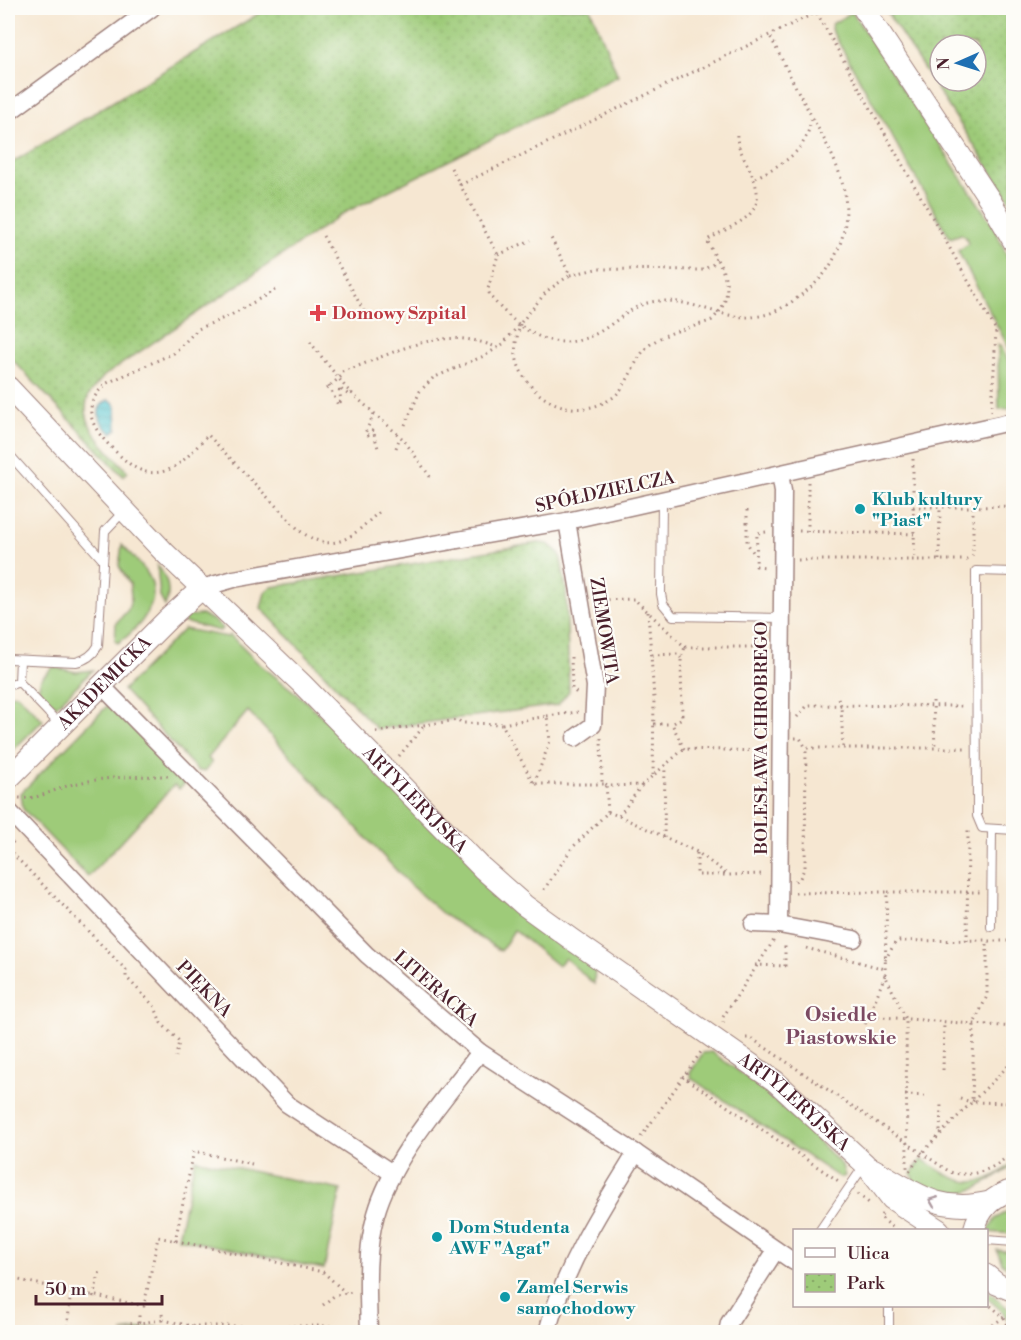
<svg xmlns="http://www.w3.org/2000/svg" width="1021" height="1340" font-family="'Libre Bodoni',serif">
<defs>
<pattern id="park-dots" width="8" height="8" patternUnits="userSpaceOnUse" patternTransform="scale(1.5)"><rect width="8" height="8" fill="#9ecb79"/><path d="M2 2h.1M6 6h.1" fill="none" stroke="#8aae69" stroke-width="1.8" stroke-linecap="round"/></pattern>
<pattern id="water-rules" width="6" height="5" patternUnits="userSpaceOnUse" patternTransform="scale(1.5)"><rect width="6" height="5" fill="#5ac7d1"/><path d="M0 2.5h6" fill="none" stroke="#50aab4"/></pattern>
</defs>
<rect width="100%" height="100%" fill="#fdfcf7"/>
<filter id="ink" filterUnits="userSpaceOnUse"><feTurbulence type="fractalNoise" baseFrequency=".0167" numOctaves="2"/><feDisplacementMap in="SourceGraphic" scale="12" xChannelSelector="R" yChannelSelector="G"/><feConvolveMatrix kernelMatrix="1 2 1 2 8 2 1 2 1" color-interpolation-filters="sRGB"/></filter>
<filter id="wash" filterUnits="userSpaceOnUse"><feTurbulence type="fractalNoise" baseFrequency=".008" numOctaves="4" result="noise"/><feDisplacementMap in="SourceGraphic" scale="24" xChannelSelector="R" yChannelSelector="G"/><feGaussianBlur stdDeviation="1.35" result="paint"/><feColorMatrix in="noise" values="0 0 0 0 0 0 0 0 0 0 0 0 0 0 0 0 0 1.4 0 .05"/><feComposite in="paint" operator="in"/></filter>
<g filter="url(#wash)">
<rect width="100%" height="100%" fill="#f6e7d2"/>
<g fill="#9ecb79" stroke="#747552" stroke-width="1.5">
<polygon points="852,12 994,227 1013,269 1013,356 958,251 968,244 966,237 961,234 950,238 831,29 832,24"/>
<polygon points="998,345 1000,345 1013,369 1013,408 999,409"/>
<path d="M122 545C130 554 140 563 147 573 165 600 139 629 118 643L115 641 116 623 128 610 131 598 130 584 119 566Z"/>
<path d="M157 565C167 577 172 590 165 606L160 597Z"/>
<polygon points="201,615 213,620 223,628 220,631 179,621 189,616"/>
<polygon points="184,629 228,637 230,635 257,662 302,698 595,966 594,984 565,958 558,966 514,930 501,951 444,915 410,885 248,711 208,758 212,763 205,771 198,771 123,690"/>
<polygon points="53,667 76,672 93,670 56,706 38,690 41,679"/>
<polygon points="17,694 43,720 8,755 8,695"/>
<polygon points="108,705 116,709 184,778 185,783 179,789 174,785 88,877 23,809 21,793"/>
<polygon points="712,1052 768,1093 842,1165 845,1176 840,1178 691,1078 690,1073 703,1053"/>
<polygon points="195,1159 341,1190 324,1269 178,1238"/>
<path d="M922 1159C956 1182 978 1195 1013 1162V1166L977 1188 959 1194H943L912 1182 914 1177 911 1174Z"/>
<polygon points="1013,1208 1013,1234 988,1232 995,1219"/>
<polygon points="997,1250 1013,1252 1013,1273 1002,1263"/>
<polygon points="986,1289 1011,1311 1013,1329 1003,1312 987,1298"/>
<polygon points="154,1327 189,1332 122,1332"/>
</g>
<g fill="url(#park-dots)" stroke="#747552" stroke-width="1.5" fill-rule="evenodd">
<path d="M268 8H590L618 76 344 213 104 376C99 382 92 389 89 395 75 425 112 452 128 472L123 476 8 355V165Z"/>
<path d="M884 8H1013V205L998 182ZM940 45H976V81H940Z"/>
<polygon points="538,543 548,544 560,554 566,589 569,691 558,705 377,729 261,608 265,592 272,587"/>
</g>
<path fill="url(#water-rules)" stroke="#52737e" stroke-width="1.5" d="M108 400 113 402 116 408 117 429 112 433C100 425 92 408 108 400Z"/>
</g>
<g filter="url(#ink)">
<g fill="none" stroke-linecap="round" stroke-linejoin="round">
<g stroke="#a0837e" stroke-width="10">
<g id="service">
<polyline points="8,453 103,560"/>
<polyline points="662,501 661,594 663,604 673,616 781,618"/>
<polyline points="1014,572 976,571 977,816 982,828 1014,830"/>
<path d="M8 659 76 662C86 660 93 655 98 646L105 531 124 511"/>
<polyline points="19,682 20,660"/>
<polyline points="8,686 19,682 60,725"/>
<polyline points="991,927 992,830"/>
<polyline points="820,1230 865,1164"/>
<polyline points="986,1240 1014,1242"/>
<polyline points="889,1332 889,1306"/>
</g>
</g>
<g stroke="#a0837e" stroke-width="19">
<g id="minor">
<polyline points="8,113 152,8"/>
<polyline points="780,474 783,491 779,925 854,939"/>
<polyline points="567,521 595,686 593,725 575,738"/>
<polyline points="202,588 234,579 567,521 1014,421"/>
<polyline points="101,685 367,955 480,1052 636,1153 794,1262"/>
<polyline points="8,810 287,1104 392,1173"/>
<polyline points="753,924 779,925"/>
<path d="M369 1332C368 1293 365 1252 376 1214 392 1157 445 1099 480 1052"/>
<path d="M547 1332C565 1266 600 1211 636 1153"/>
<polyline points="727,1332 729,1323 776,1250"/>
</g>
</g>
<g stroke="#a0837e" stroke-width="23">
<g id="tertiary">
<polyline points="863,8 990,200 1014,242"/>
<path id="s1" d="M8 387 164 552 302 684 482 868 524 905 571 939 775 1081 865 1164 892 1199 939 1230"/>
<path id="s2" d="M8 779 168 619 202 588"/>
<path d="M873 1169C917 1193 938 1214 990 1202"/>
<path d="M974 1230C979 1210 993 1195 1014 1190"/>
<polyline points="986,1275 997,1284 1014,1291"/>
</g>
</g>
<g stroke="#a0837e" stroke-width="3" stroke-dasharray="1.5 4.5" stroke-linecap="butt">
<polyline points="814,8 996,330 992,411"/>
<path d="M451 168 498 255 488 289 490 296C524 336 562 360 610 325 627 313 640 301 662 301 698 300 728 324 764 315 781 311 798 298 811 287 827 274 836 258 842 238 855 191 833 156 811 115 796 89 783 61 769 34"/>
<path d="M755 178C783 163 807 153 811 118"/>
<polyline points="460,185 817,12"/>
<polyline points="323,236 368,319"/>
<polyline points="498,255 531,240"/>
<path d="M570 275 596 269 703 270 713 264 716 258 707 240C748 217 773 213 746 162 741 151 736 144 737 132"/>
<path d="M275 290 231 315 198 329 174 353 107 383C77 408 94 431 116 452 131 466 143 477 165 471 182 466 196 447 208 435L300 531C336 557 353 535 380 511"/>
<path d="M520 324C518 335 514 345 516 356 524 398 574 424 612 398 631 385 633 356 652 343 668 331 693 328 712 320 732 300 730 281 716 258"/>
<polyline points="310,342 347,389 403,439 431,478"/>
<path d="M342 372C397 353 440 323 498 348"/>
<polyline points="329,386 338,405 341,401 339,388 349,395 352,393"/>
<polyline points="326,389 344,374"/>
<polyline points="374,414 365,433 368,435 373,430 378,448"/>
<polyline points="405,425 420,391 433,378 486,355 503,344 547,291 570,275 551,238"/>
<polyline points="396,448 400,437"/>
<polyline points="913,459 913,507 973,507 973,555 970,559"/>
<polyline points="808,482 808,531"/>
<polyline points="913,507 915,560"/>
<polyline points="973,507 1014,506"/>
<polyline points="747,510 747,543 755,555"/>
<polyline points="799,531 914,534"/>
<polyline points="766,532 757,533 756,566 767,567"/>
<polyline points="798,560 969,560"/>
<polyline points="939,560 940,507"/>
<polyline points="596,600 634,599 685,647 765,647"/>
<polyline points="648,612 654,698 653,775"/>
<polyline points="652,655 678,654 681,658"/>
<polyline points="571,657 572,689 579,695"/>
<polyline points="838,698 841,705 843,748"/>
<polyline points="933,701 935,748"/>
<polyline points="547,716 578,712"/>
<polyline points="797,717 808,705 965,706"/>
<polyline points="502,724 547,716 550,741 534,784"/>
<polyline points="654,724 672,724"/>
<polyline points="376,732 458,720 462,723 502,724 534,784 606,784 608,812 572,848 543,891"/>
<polyline points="601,738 602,782 609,786 642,785 684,749 765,751"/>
<polyline points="795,738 800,738 806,748"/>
<polyline points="684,749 672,724 682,718 681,658 685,647"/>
<polyline points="399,756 425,725"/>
<path d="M19 798C41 800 57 787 78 783 107 777 138 776 168 776"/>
<polyline points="608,812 619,816 642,785"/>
<polyline points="619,816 697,852 728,875 764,874"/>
<polyline points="664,838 665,765"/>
<polyline points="8,847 15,840"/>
<polyline points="8,849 126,970 126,977 155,1007 161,1023 179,1041 176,1057"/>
<polyline points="697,853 697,875 726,875"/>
<polyline points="795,881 800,878 805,867 806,748 965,748"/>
<polyline points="795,893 887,892"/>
<polyline points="967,941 968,829"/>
<polyline points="1014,941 987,941 987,996 974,1024 972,1102 1014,1060"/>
<polyline points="806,948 885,969"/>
<polyline points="885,960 895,943 899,941 988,940"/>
<polyline points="755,965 785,966 785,943"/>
<polyline points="885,975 887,892 981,892"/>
<polyline points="869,1016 885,975 906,1019 907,1168"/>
<polyline points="723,1023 723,1017 774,940"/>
<polyline points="865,1024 869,1016 1014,1027"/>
<path d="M746 1038H751L950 1172C973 1179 999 1168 1014 1149"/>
<polyline points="943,1070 944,1022"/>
<polyline points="682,1076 840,1182"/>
<polyline points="905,1095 927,1096"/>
<polyline points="960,1099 972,1102"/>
<polyline points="940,1131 941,1105"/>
<polyline points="641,1137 701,1052"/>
<polyline points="910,1171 922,1153 972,1102 1014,1103"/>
<polyline points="858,1194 869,1203"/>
<polyline points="882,1214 880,1217 896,1230"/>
<polyline points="175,1241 194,1151 252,1164"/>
<polyline points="8,1281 14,1279 144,1306 158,1237 323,1272 346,1293"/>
<polyline points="93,1297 100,1271"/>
<polyline points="986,1302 1004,1317 1011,1332"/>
<polyline points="323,1305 335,1295 353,1292"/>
<polyline points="162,1314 163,1320 191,1326 204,1332"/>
<polyline points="139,1323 139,1314"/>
<polyline points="191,1326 333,1326"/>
<polyline points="67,1332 70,1299"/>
<polyline points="108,1332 131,1324 163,1320"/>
<polyline points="983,1332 1004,1317"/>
</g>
<use href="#service" stroke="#fff" stroke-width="8"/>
<use href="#minor" stroke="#fff" stroke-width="16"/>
<use href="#tertiary" stroke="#fff" stroke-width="21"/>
</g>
<defs><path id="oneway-chevron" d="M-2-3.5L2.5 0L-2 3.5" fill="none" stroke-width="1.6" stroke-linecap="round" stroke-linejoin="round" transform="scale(1.5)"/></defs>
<use stroke="#ae9aa0" href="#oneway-chevron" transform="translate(933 1201) rotate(-158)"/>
</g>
<path fill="#e0444e" stroke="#fdfcf7" stroke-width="2" d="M315 304h6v6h6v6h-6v6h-6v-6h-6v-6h6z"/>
<g fill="#0f9aa8" stroke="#fdfcf7" stroke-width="2">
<circle cx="860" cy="509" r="6"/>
<circle cx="437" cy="1237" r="6"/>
<circle cx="505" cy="1297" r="6"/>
</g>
<g text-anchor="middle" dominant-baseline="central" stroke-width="4.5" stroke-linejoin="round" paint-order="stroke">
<g font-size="18" font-weight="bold" fill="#be3a42" stroke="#fdfcf7" text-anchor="start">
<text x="332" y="313">Domowy Szpital</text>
</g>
<g font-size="18" fill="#4a1f2b" stroke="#fdfcf7">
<text transform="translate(605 492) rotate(-12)">SPÓŁDZIELCZA</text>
<text transform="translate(604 631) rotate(81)">ZIEMOWITA</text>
<text stroke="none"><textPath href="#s2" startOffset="136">AKADEMICKA</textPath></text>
<text transform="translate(761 738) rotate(-90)">BOLESŁAWA CHROBREGO</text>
<text stroke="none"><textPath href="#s1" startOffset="580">ARTYLERYJSKA</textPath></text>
<text transform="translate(204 989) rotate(46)">PIĘKNA</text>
<text transform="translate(436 989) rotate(41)">LITERACKA</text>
<text stroke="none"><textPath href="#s1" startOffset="1066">ARTYLERYJSKA</textPath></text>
</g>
<g font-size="18" font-weight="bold" fill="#0d838f" stroke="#fdfcf7" text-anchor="start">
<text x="872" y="499">Klub kultury<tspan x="872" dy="21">"Piast"</tspan></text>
<text x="449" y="1227">Dom Studenta<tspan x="449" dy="21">AWF "Agat"</tspan></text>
<text x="517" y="1287">Zamel Serwis<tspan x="517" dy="21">samochodowy</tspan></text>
</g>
<g font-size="20" font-weight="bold" fill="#7c4a62" stroke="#fdfcf7">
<text x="841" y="1015">Osiedle<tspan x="841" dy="23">Piastowskie</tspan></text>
</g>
</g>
<rect width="1021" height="1340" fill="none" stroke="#fdfcf7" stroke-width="30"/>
<rect x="793" y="1229" width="195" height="78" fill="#fdfcf7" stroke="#b5a4a5" stroke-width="1.5"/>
<rect x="805" y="1248" width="30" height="9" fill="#ffffff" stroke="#b5a4a5" stroke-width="1.5"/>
<text x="847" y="1259" font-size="18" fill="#4a1f2b">Ulica</text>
<rect x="805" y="1274" width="30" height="18" fill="url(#park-dots)" stroke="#b5a4a5" stroke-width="1.5"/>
<text x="847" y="1289" font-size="18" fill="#4a1f2b">Park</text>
<g transform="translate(958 63) rotate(267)"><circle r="28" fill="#fdfcf7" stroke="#b5a4a5" stroke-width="1.5"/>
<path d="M0-4.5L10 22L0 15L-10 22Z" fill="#1f6fb2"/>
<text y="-9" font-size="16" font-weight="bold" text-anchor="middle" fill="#4a1f2b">N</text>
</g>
<path d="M36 1295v9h126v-9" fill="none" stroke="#4a1f2b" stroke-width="3"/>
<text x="45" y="1295" font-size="18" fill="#4a1f2b" stroke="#fdfcf7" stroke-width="4.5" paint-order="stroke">50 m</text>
</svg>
